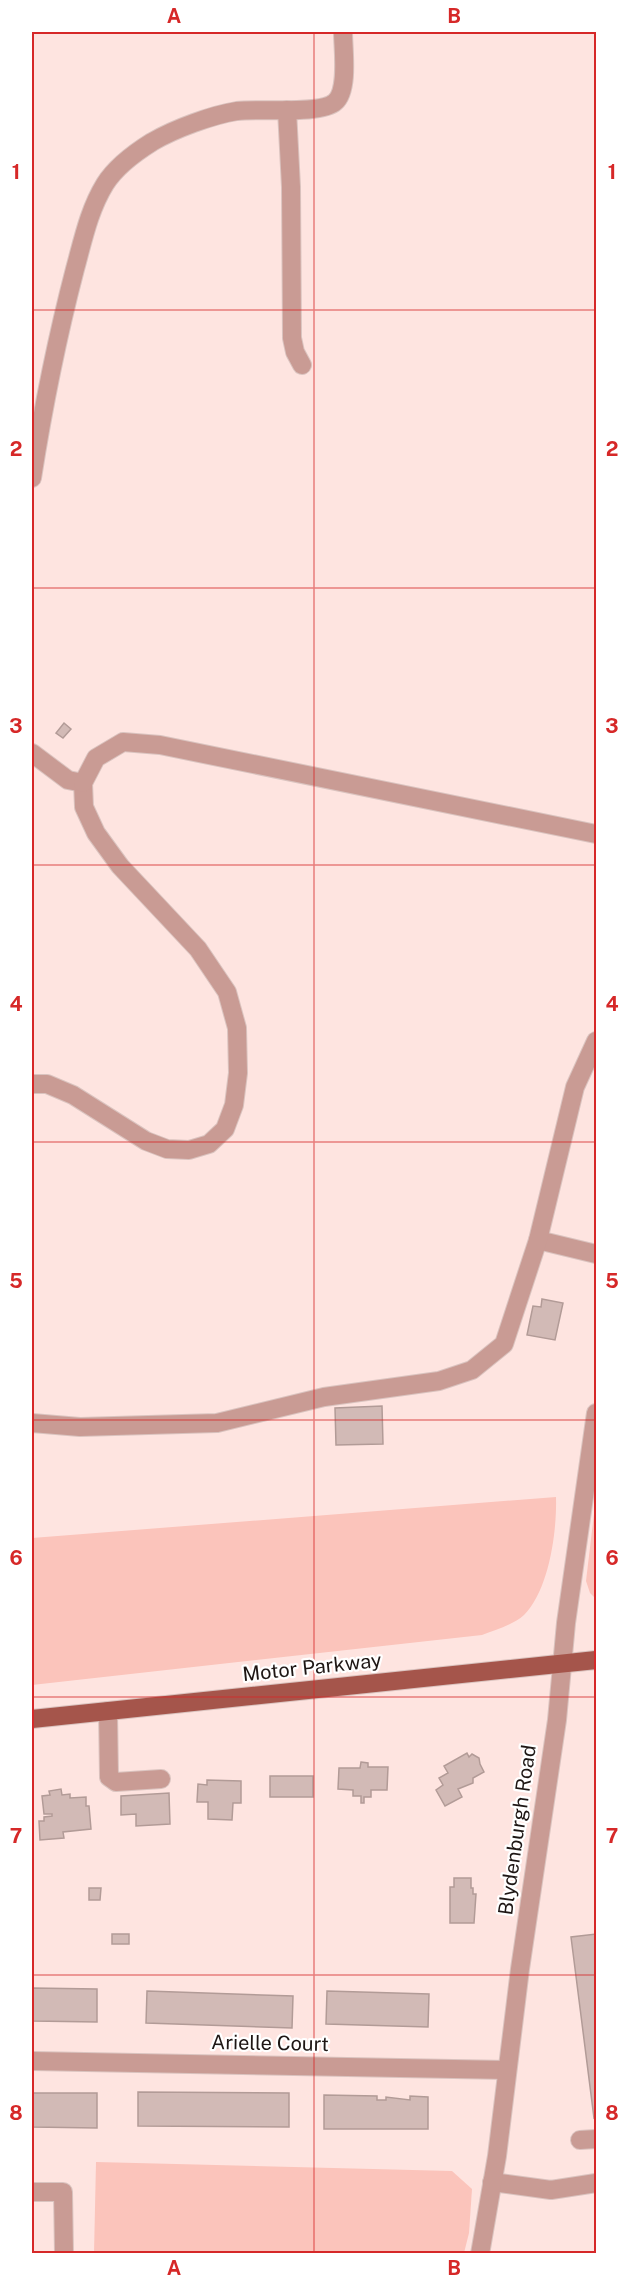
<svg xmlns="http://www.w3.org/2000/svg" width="628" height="2285" font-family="'Public Sans',sans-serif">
<rect width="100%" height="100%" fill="#fee4e0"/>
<g fill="#fbc4bb">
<path d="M556 1497C557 1532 549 1590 524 1615 513 1625 495 1630 482 1635L32 1685V1538Z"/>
<polygon points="596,1497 596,1599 590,1593 586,1581"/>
<polygon points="96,2162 452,2171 472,2189 469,2233 464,2253 94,2253"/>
</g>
<g fill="#d2bab6" stroke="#b29b97" stroke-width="1.5">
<polygon points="64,723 71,729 63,738 56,733"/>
<polygon points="542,1299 563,1303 555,1340 527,1335 533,1306 541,1307"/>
<polygon points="382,1406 383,1444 336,1445 335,1408"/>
<polygon points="467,1753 469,1757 472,1754 479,1758 480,1764 484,1772 473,1778 473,1783 458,1789 462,1797 445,1806 436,1790 443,1785 439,1778 448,1773 444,1766"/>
<polygon points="361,1762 368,1763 368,1767 388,1767 387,1790 371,1790 371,1797 364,1797 364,1803 361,1803 361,1796 353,1796 353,1790 338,1789 339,1768 360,1768"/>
<rect x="270" y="1776" width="43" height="21"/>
<polygon points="207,1780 241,1781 241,1803 233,1803 232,1820 208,1819 208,1802 197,1802 198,1784 207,1785"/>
<polygon points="61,1789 62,1795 70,1794 70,1798 86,1797 86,1806 89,1806 91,1829 63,1832 64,1838 40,1840 39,1821 44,1821 44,1817 52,1816 52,1814 44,1814 42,1796 50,1795 49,1791"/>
<polygon points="169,1793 170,1824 136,1826 136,1814 121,1815 121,1796"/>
<polygon points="454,1878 471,1878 471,1888 473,1888 473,1894 476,1894 474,1923 450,1923 450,1887 454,1887"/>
<polygon points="89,1888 101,1888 100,1900 89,1900"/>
<rect x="112" y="1934" width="17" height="10"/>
<polygon points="596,1934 596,2117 594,2118 571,1937"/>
<polygon points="32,1988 97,1989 97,2022 32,2021"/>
<polygon points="147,1991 293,1996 292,2028 146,2023"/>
<polygon points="327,1991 429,1994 428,2027 326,2024"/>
<polygon points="138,2092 289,2093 289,2127 138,2126"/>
<polygon points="32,2093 97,2093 97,2128 32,2127"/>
<polygon points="324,2095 377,2096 377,2100 386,2100 386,2097 410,2100 410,2096 428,2097 428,2129 324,2129"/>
</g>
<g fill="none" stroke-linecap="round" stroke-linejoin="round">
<g stroke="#dac3bf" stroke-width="20">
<g id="minor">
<polyline points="287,110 291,187 292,338 295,352 302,365"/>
<path d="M32 478C43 408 57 338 75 269 83 240 89 210 105 184 115 168 136 152 152 142 174 129 212 115 237 111 260 108 321 115 335 102 349 90 343 49 343 32"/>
<polyline points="32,753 68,780 83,783 84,807 96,833 120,866 198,949 227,992 237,1028 238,1073 234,1105 225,1129 209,1144 189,1150 167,1149 146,1141 73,1095 47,1084 32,1084"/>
<polyline points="83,783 96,758 123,742 160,745 596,834"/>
<polyline points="538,1240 596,1254"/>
<polyline points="32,1423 80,1427 217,1423 324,1397 439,1381 472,1370 504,1344 538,1240 575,1087 596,1041"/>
<polyline points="108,1711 109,1777 116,1782 161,1779"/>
<polyline points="32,2061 507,2070"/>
<polyline points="580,2140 596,2139"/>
<polyline points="492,2182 551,2190 596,2183"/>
<polyline points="32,2192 63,2192 64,2254"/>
<polyline points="480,2254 497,2156 520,1969 557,1720 566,1623 596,1413"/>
</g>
</g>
<g stroke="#dac3bf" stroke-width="20">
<polyline id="major" points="32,1719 596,1660"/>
</g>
<use href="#minor" stroke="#c99b94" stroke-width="18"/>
<use href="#major" stroke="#a5554b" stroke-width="18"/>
</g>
<path fill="none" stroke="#d62828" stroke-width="1.5" stroke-opacity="0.55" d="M314 32V2254M32 310H596M32 588H596M32 865H596M32 1142H596M32 1420H596M32 1697H596M32 1975H596"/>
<g text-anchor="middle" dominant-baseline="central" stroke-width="4.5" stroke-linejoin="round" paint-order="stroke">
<g font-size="20" fill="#1e1614" stroke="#fff">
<text transform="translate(312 1667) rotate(-6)">Motor Parkway</text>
<text transform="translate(517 1830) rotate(-82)">Blydenburgh Road</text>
<text transform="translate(270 2043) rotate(1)">Arielle Court</text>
</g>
</g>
<rect width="628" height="2285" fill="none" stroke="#ffffff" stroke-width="66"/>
<rect x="33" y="33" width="562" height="2219" fill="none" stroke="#d62828" stroke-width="2"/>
<g font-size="20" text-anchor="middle" font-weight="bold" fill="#d62828">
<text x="174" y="23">A</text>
<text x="454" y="23">B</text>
<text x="16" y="179">1</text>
<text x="612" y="179">1</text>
<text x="16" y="456">2</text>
<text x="612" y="456">2</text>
<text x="16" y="733">3</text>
<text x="612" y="733">3</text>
<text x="16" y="1011">4</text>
<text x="612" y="1011">4</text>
<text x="16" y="1288">5</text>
<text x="612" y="1288">5</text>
<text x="16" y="1565">6</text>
<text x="612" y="1565">6</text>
<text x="16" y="1843">7</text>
<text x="612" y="1843">7</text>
<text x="16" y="2120">8</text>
<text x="612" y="2120">8</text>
<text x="174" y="2275">A</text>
<text x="454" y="2275">B</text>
</g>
</svg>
